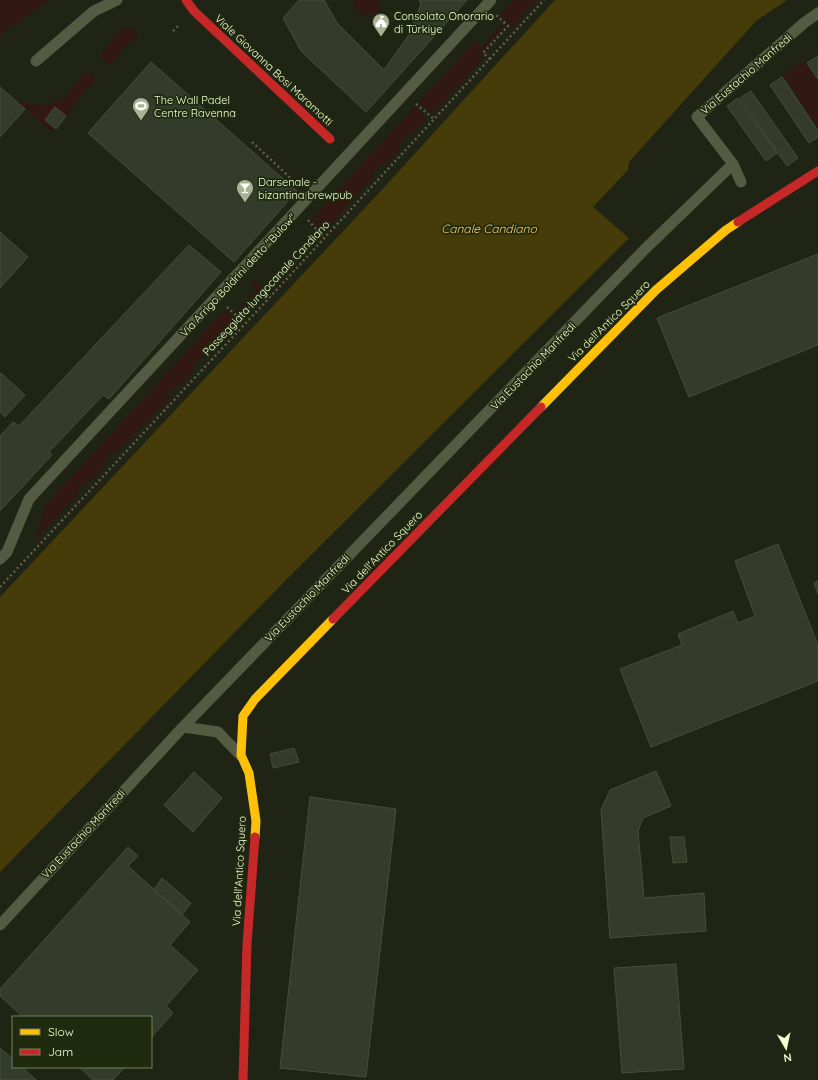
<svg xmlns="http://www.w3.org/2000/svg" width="818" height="1080" font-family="Quicksand,sans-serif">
<rect width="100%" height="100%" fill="#1f2415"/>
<path fill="#311912" d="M0 0H49L3 33 0 39Z
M353 0H378L381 9 376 14H363L355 7Z
M513 0H537L512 27 500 14Z
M502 25 504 28 480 54 484 58 432 114 419 102 475 41 481 47Z
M122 29H136L138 38 124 48 116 61 109 64 102 60 101 53Z
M804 61 818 81V128L783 75Z
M88 72 94 73 93 82 53 132 16 101 45 106 65 97 81 77Z
M415 106 425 116 426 120 412 135H408L399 145 400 149 387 163 382 164 373 173 374 177 325 230 321 229 311 220Z
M254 280 263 288 240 314 237 311 257 290 250 284Z
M225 310 239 323 208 356H203L194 366V370L182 384 177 385 168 394 169 398 118 452 112 453 104 462V467L92 480 87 481 79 489 78 495 35 541 46 504Z"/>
<path fill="#463c09" d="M555 0H787L756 21 629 162 628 170 593 207 629 238 285 581 0 872V597L378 194Z"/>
<path fill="#353b2a" stroke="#464e37" d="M299 0H324L337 23 384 70 408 36 421 4 419 0H467L366 112 301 51 283 18Z
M818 56V79L807 63Z
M151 62 297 191 234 262 88 133Z
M782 77 818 131V137L809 143 770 85Z
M0 87 25 109 0 137Z
M751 91 798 158 787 166 740 98Z
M738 98 777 153 766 161 727 106Z
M55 107 66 116 56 129 45 120Z
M0 232 28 257 0 288Z
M189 245 221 272 109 399 103 395 49 452 52 455 0 511V436L13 422 19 426Z
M818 254V345L689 397 657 318Z
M1 373 25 395 5 417 0 412V375Z
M778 544 818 645V681L651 747 620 669 682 645 678 634 733 611 738 623 755 616 735 561Z
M818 581V594L814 583Z
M294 748 299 762 273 768 270 754Z
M656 771 671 806 643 818 638 831 644 898 704 893 706 931 610 938 601 810 610 790Z
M194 772 222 798 193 832 164 805Z
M310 797 396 809 366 1077 280 1068Z
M670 837H684L687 862 673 863Z
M128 847 138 856 128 866 190 922 170 945 198 970 166 1006 173 1013 151 1038V1017H23L0 996V989Z
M162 878 191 903 182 915 154 890Z
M676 964 684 1069 622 1073 614 968Z
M0 1048 13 1059V1067H22L36 1080H0Z
M79 1067H125L113 1080H93Z"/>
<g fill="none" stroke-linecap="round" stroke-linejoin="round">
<path stroke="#685c49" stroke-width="2.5" stroke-dasharray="2 3" stroke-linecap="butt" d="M173 31 179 25
M490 59 483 53 508 26 496 15
M416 104 434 119
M252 142 298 185
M308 220 324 238
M227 307 239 318 264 292 270 297
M0 587 270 297 544 0"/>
<path stroke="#555b42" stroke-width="11" d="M36 61 94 11 117 0
M733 164 741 182
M0 559 7 552 29 499 491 0
M183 727 645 249 733 164 697 117 804 23 818 13
M0 925 183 727 218 732 240 755"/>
<path stroke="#ffc107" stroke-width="9" d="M541 407 656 290 726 230 738 222
M255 837 256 821 249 773 241 755 243 716 255 699 333 619"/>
<path stroke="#c62828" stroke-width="9" d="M186 0 194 11 330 139
M738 222 818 171
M333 619 541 407
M243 1080 247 944 255 837"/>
</g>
<defs>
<symbol id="civic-pin" viewBox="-11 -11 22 30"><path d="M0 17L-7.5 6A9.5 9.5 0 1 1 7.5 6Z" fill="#a9b293" stroke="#202a0f"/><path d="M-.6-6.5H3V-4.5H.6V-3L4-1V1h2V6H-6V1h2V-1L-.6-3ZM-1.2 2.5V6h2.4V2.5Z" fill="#fff"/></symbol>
<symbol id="stadium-pin" viewBox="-11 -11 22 30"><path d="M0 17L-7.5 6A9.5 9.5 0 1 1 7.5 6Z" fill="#a9b293" stroke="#202a0f"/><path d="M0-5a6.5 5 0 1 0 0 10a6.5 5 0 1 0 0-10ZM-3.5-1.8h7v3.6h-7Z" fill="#fff"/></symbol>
<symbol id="bar-pin" viewBox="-11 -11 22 30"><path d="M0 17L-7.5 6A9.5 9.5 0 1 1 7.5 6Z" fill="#a9b293" stroke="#202a0f"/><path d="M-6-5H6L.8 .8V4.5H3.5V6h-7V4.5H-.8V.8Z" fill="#fff"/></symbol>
</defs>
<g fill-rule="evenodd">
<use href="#civic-pin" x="371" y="12" width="20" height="27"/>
<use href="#stadium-pin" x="131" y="96" width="20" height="27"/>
<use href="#bar-pin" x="235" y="178" width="20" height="27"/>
</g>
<g text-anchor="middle" stroke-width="3.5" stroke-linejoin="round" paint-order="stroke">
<g font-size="11" fill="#f3ffd7" stroke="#202a0f" text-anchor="start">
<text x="394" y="20">Consolato Onorario<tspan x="394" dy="13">di Türkiye</tspan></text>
<text x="154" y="104">The Wall Padel<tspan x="154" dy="13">Centre Ravenna</tspan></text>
<text x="258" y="186">Darsenale -<tspan x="258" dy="13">bizantina brewpub</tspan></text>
</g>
<g font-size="11" fill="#f3ffd7" stroke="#202a0f">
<text transform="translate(274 70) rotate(43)" y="4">Viale Giovanna Bosi Maramotti</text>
<text transform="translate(746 74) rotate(-41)" y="4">Via Eustachio Manfredi</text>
<text transform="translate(238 275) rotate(-47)" y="4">Via Arrigo Boldrini detto "Bulow"</text>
<text transform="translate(266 288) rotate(-47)" y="4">Passeggiata lungocanale Candiano</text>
<text transform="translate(609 321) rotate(-45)" y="4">Via dell'Antico Squero</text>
<text transform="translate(533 366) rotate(-46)" y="4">Via Eustachio Manfredi</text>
<text transform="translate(382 552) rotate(-46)" y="4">Via dell'Antico Squero</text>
<text transform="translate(307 598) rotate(-46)" y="4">Via Eustachio Manfredi</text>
<text transform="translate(83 834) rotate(-47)" y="4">Via Eustachio Manfredi</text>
<text transform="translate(239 871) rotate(-87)" y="4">Via dell'Antico Squero</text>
</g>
<g font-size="12" font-style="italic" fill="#ffc965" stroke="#202a0f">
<text x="489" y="233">Canale Candiano</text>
</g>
</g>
<rect x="12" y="1016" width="140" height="52" fill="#202a0f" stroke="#747f5f"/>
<rect x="20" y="1029" width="20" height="6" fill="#ffc107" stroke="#747f5f"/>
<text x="48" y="1036" font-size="12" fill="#f3ffd7">Slow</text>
<rect x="20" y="1049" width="20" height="6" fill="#c62828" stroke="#747f5f"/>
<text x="48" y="1056" font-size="12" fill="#f3ffd7">Jam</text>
<g transform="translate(786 1048) rotate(171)" stroke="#202a0f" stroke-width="3" paint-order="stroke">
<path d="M0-3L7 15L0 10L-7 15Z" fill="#f3ffd7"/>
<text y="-6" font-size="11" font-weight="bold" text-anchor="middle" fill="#f3ffd7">N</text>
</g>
</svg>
